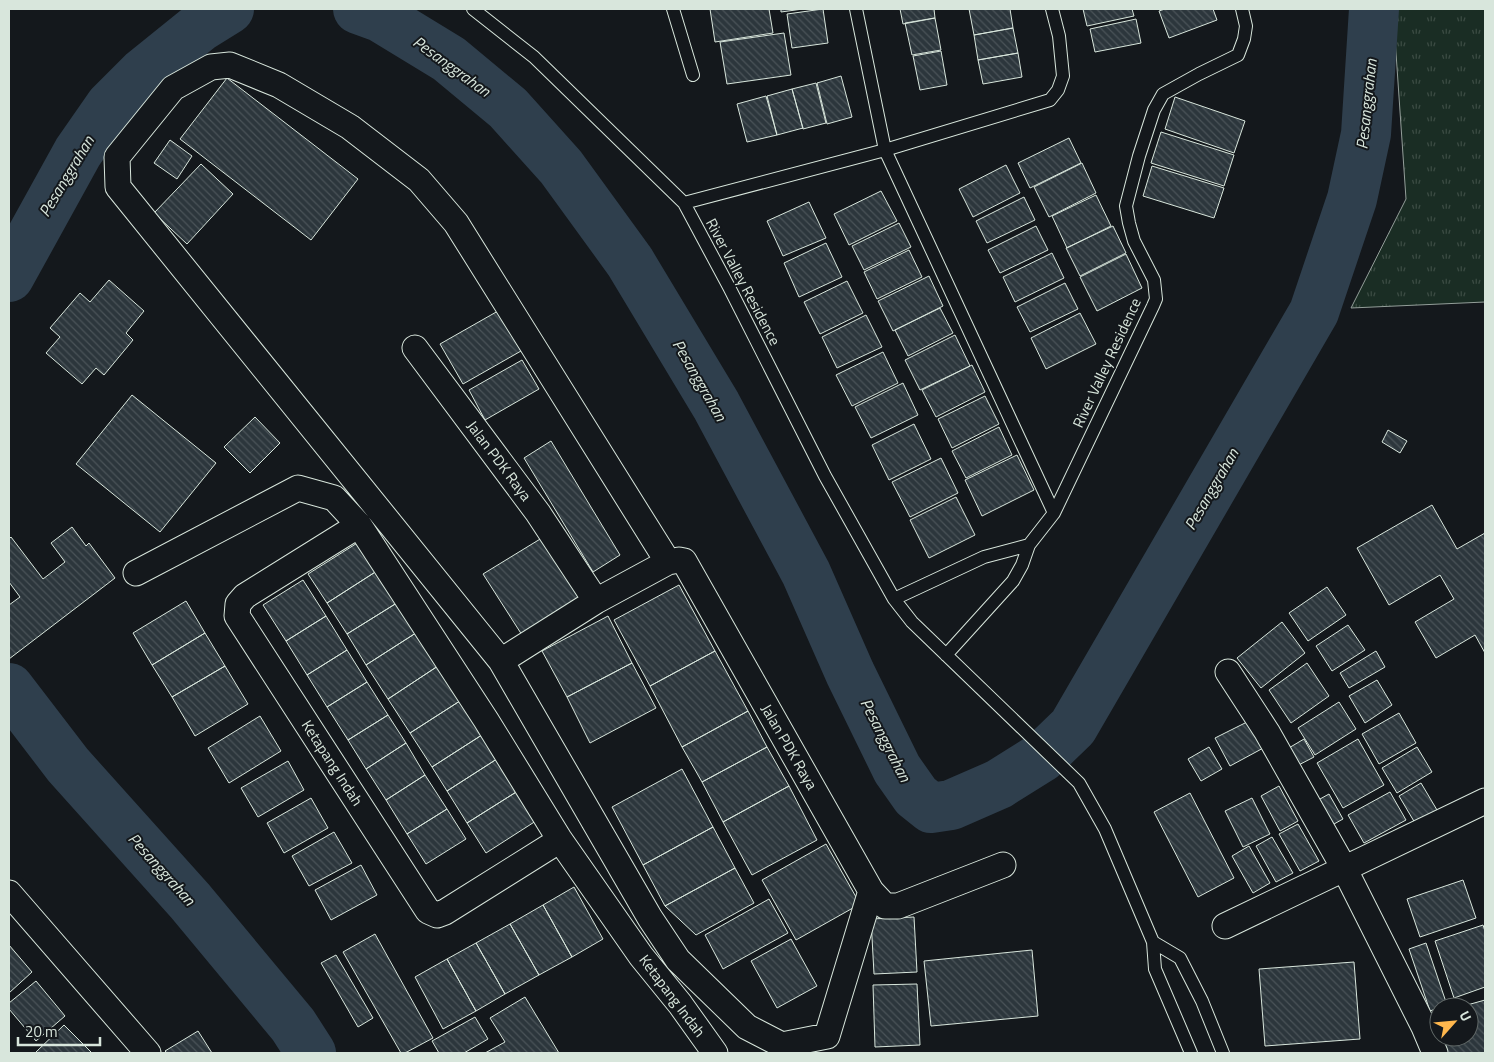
<svg xmlns="http://www.w3.org/2000/svg" width="1494" height="1062" font-family="'Titillium Web',sans-serif">
<defs>
<pattern id="grass-tufts" width="24" height="20" patternUnits="userSpaceOnUse" patternTransform="scale(1.25)"><rect width="24" height="20" fill="#1a2d24"/><path d="M3 7l-1-3M5 7V3M7 7l1-3M15 17l-1-3M17 17v-4M19 17l1-3" fill="none" stroke="#3b4b43"/></pattern>
<pattern id="building-back-hatch" width="6" height="6" patternUnits="userSpaceOnUse" patternTransform="scale(1.25)"><rect width="6" height="6" fill="#2c363c"/><path d="M-1 5l2 2M0 0l6 6M5-1l2 2" fill="none" stroke="#4a5358"/></pattern>
</defs>
<rect width="100%" height="100%" fill="#14181c"/>
<path fill="url(#grass-tufts)" stroke="#939e99" d="M1393 9H1485V302L1351 308 1406 199Z"/>
<g fill="none" stroke-linecap="round" stroke-linejoin="round">
<path stroke="#2f3f4d" stroke-width="50" d="M358 9 380 17 449 59 508 108 561 167 630 262 716 405 806 573 850 673 897 769 916 796 931 808 951 805 999 784 1042 757 1073 727 1314 312 1352 199 1366 134 1374 9
M9 277 78 152 110 106 143 73 200 27 229 9
M9 688 68 765 190 901 293 1025 311 1053"/>
</g>
<path fill="url(#building-back-hatch)" stroke="#d8e6dc" d="M710 9H769L773 33 715 42Z
M781 9H803L781 12Z
M823 9 828 43 792 48 787 14Z
M900 9H934L935 18 903 24Z
M969 9H1010L1013 28 974 35Z
M1083 9H1132L1134 16 1087 26Z
M1165 9H1213L1217 20 1169 38 1159 11Z
M935 18 941 50 912 55 905 23Z
M1136 19 1141 43 1095 52 1090 29Z
M1013 28 1018 53 978 60 974 35Z
M784 33 791 75 727 84 720 42Z
M941 51 947 85 920 90 913 56Z
M1018 53 1022 77 983 84 978 60Z
M841 76 852 117 827 124 817 83Z
M227 78 358 179 311 240 180 139Z
M816 83 826 123 803 129 792 89Z
M792 89 803 128 777 135 767 96Z
M766 96 777 135 747 142 737 104Z
M1175 97 1245 121 1234 153 1165 129Z
M1161 132 1234 155 1224 186 1151 163Z
M1069 138 1081 163 1030 188 1018 163Z
M170 140 192 156 177 179 154 163Z
M1082 163 1096 193 1049 217 1034 187Z
M201 164 233 194 187 244 154 213Z
M1006 165 1020 193 973 217 959 189Z
M1152 166 1224 188 1214 218 1143 196Z
M881 191 897 221 849 245 834 214Z
M1096 195 1111 226 1067 248 1052 216Z
M1024 197 1035 220 987 243 976 221Z
M809 202 826 238 783 256 767 221Z
M899 223 911 247 864 270 852 246Z
M1036 226 1048 250 1000 273 988 250Z
M1113 226 1126 253 1080 276 1066 248Z
M826 243 842 277 799 297 784 263Z
M909 250 922 277 877 299 864 272Z
M1052 253 1064 278 1015 302 1003 277Z
M1126 254 1142 288 1097 311 1080 277Z
M929 276 943 306 893 331 878 301Z
M109 280 144 311 126 333 133 340 104 375 96 368 82 384 46 353 60 337 50 328 80 293 90 302Z
M847 281 863 313 820 334 804 302Z
M1065 283 1078 309 1030 332 1017 307Z
M940 308 953 333 908 356 895 330Z
M498 311 521 351 463 384 440 344Z
M1080 313 1096 344 1046 369 1031 338Z
M866 315 882 347 837 368 822 337Z
M955 335 970 366 920 390 905 360Z
M883 352 898 383 852 406 836 375Z
M522 360 539 389 485 420 469 390Z
M972 365 985 392 936 417 922 390Z
M903 383 918 415 871 438 855 407Z
M132 395 216 463 160 532 76 464Z
M985 396 999 424 952 448 938 419Z
M255 417 280 443 250 473 224 447Z
M914 424 931 459 889 480 872 445Z
M999 427 1012 455 966 478 952 451Z
M1388 430 1407 441 1400 453 1382 442Z
M551 441 620 555 593 572 524 458Z
M1017 455 1034 490 982 516 965 480Z
M941 458 958 493 910 517 892 482Z
M956 497 975 535 929 558 910 520Z
M1432 505 1457 549 1485 533V653L1475 635 1436 658 1415 622 1454 599 1440 575 1389 605 1357 548Z
M72 527 86 546 89 543 115 578 9 659V605L20 597 9 582V539L11 537 43 579 65 562 51 543Z
M550 533 588 594 522 635 483 574Z
M362 540 380 569 327 603 308 574Z
M380 569 400 601 347 634 327 603Z
M303 580 326 616 286 641 263 605Z
M679 585 715 651 650 686 614 620Z
M1327 587 1346 615 1308 641 1289 613Z
M186 601 205 633 152 665 133 633Z
M400 601 419 631 366 665 347 634Z
M326 616 347 650 307 675 286 641Z
M608 616 632 663 567 697 542 651Z
M1282 622 1305 653 1261 688 1237 658Z
M1348 625 1365 650 1332 671 1316 646Z
M419 631 441 664 388 699 366 665Z
M205 633 225 666 172 697 152 665Z
M347 650 367 682 327 707 307 675Z
M715 651 748 711 682 747 650 686Z
M1376 651 1385 667 1349 688 1340 673Z
M632 663 656 708 590 743 567 697Z
M1307 663 1329 696 1291 723 1269 690Z
M441 664 463 699 410 733 388 699Z
M225 666 248 704 195 736 172 697Z
M1377 680 1392 705 1365 723 1349 696Z
M367 682 388 715 348 740 327 707Z
M463 699 485 733 432 767 410 733Z
M1339 702 1356 729 1315 755 1298 728Z
M748 711 767 747 702 782 682 747Z
M1399 713 1416 743 1379 764 1362 734Z
M388 715 406 743 366 769 348 740Z
M260 716 281 751 229 783 208 748Z
M1253 719 1267 746 1230 766 1215 738Z
M485 733 500 757 447 791 432 767Z
M1304 739 1314 757 1291 769 1282 752Z
M1358 739 1384 785 1343 808 1317 763Z
M406 743 425 775 386 800 366 769Z
M767 747 789 786 723 822 702 782Z
M1209 747 1222 769 1201 781 1188 759Z
M1417 747 1432 772 1397 793 1382 768Z
M500 757 521 789 467 823 447 791Z
M288 761 304 790 258 817 241 788Z
M682 769 713 827 643 865 612 807Z
M425 775 447 809 407 834 386 800Z
M1421 783 1437 810 1415 823 1399 796Z
M789 786 817 840 752 875 723 822Z
M1279 786 1298 821 1280 831 1261 796Z
M521 789 539 819 486 853 467 823Z
M1390 792 1406 820 1364 843 1348 815Z
M1190 793 1234 878 1198 897 1154 812Z
M1329 794 1343 819 1325 829 1311 804Z
M311 798 328 828 284 853 267 823Z
M1252 798 1270 834 1243 847 1225 811Z
M447 809 466 839 426 864 407 834Z
M1298 824 1319 861 1300 871 1279 834Z
M713 827 735 868 665 906 643 865Z
M334 832 352 863 309 886 292 856Z
M1272 837 1293 873 1276 882 1256 846Z
M826 844 860 904 796 940 762 880Z
M1249 846 1270 883 1253 893 1232 856Z
M361 865 377 895 331 920 315 890Z
M735 868 754 903 696 935 665 906Z
M1463 880 1476 918 1420 937 1407 899Z
M574 887 603 939 572 957 543 905Z
M769 899 788 933 723 969 705 935Z
M543 905 572 957 539 975 510 924Z
M914 917 917 972 874 974 871 919Z
M510 924 539 975 505 994 476 943Z
M1483 925 1485 931V987L1454 998 1435 941Z
M375 934 433 1038 405 1053H401L343 952Z
M791 939 817 986 777 1008 751 961Z
M476 943 505 994 476 1011 447 959Z
M1426 943 1447 1005 1430 1011 1409 949Z
M9 945 32 972 9 993Z
M1032 950 1038 1016 931 1026 924 961Z
M336 955 373 1018 358 1027 321 963Z
M447 959 476 1011 443 1029 415 977Z
M1354 962 1360 1039 1265 1046 1259 969Z
M36 981 65 1016 36 1041 9 1009V1003Z
M917 984 920 1045 875 1047 873 985Z
M525 997 559 1053H485L505 1042 490 1018Z
M1485 1000V1053H1444L1440 1037H1469V1007H1460Z
M1439 1012V1033L1434 1014Z
M475 1017 488 1039 464 1053H439L432 1041Z
M64 1025 92 1053H37L36 1052Z
M198 1031 212 1053H167L165 1051Z"/>
<g fill="none" stroke-linecap="round" stroke-linejoin="round">
<defs>
<path id="lane" d="M473 9 534 57 684 203 729 287 825 476 894 599 912 622 1079 783 1105 829 1153 942 1155 969 1191 1053
M673 9 693 75
M856 9 885 150 1054 513
M684 203 885 150 1050 100 1058 90 1063 76 1059 36 1052 9
M894 599 984 557 1029 545
M946 655 1013 581 1022 565 1029 545 1054 513 1153 306 1156 299 1154 280 1134 241 1129 223 1126 206 1139 156 1154 110 1163 94 1199 74 1238 55 1244 39 1246 26 1242 9
M1153 942 1180 958 1202 1001 1223 1053"/>
<path id="street" d="M415 348 538 513 596 601
M359 525 245 596 238 604 237 616 428 911 437 915 445 912 560 840
M136 573 298 488 334 498 359 525 486 720 560 840 641 956 680 1004 715 1053
M501 661 118 187 117 157 173 88 211 67 230 65 279 85 350 127 419 180 456 223 668 562
M1228 672 1267 732 1344 868 1424 1027 1435 1053
M9 893 148 1053
M1225 926 1485 801
M782 1045 827 1036 871 891
M783 1053 782 1045 747 1027 678 960 650 918 501 661 596 601 668 562 679 560 684 561 871 891 885 906H898L1003 865"/>
</defs>
<use href="#lane" stroke="#d8e6dc" stroke-width="14"/>
<use href="#street" stroke="#d8e6dc" stroke-width="27"/>
<use href="#lane" stroke="#14181c" stroke-width="12"/>
<use href="#street" stroke="#14181c" stroke-width="25"/>
</g>
<g text-anchor="middle" stroke-width="4" stroke-linejoin="round" paint-order="stroke">
<g font-size="15" fill="#d8e6dc" stroke="#14181c">
<text transform="translate(743 282) rotate(62)" y="5">River Valley Residence</text>
<text transform="translate(1107 363) rotate(-65)" y="5">River Valley Residence</text>
<text transform="translate(499 461) rotate(53)" y="5">Jalan PDK Raya</text>
<text transform="translate(789 747) rotate(60)" y="5">Jalan PDK Raya</text>
<text transform="translate(332 763) rotate(57)" y="5">Ketapang Indah</text>
<text transform="translate(672 996) rotate(53)" y="5">Ketapang Indah</text>
</g>
<g font-size="16" font-style="italic" fill="#d8e6dc" stroke="#14181c">
<text transform="translate(452 66) rotate(36)" y="6">Pesanggrahan</text>
<text transform="translate(1366 104) rotate(-84)" y="6">Pesanggrahan</text>
<text transform="translate(66 176) rotate(-59)" y="6">Pesanggrahan</text>
<text transform="translate(700 380) rotate(60)" y="6">Pesanggrahan</text>
<text transform="translate(1211 489) rotate(-60)" y="6">Pesanggrahan</text>
<text transform="translate(886 740) rotate(63)" y="6">Pesanggrahan</text>
<text transform="translate(162 869) rotate(48)" y="6">Pesanggrahan</text>
</g>
</g>
<rect width="1494" height="1062" fill="none" stroke="#d8e6dc" stroke-width="20"/>
<g transform="translate(1454 1022) rotate(63)"><circle r="24" fill="#14181c" stroke="#626a69"/>
<path d="M0-4L9 19L0 12L-9 19Z" fill="#ffb74d"/>
<text y="-8" font-size="14" font-weight="bold" text-anchor="middle" fill="#d8e6dc">U</text>
</g>
<path d="M18 1037v8h82v-8" fill="none" stroke="#d8e6dc" stroke-width="2.5"/>
<text x="25" y="1037" font-size="15" fill="#d8e6dc" stroke="#14181c" stroke-width="4" paint-order="stroke">20 m</text>
</svg>
